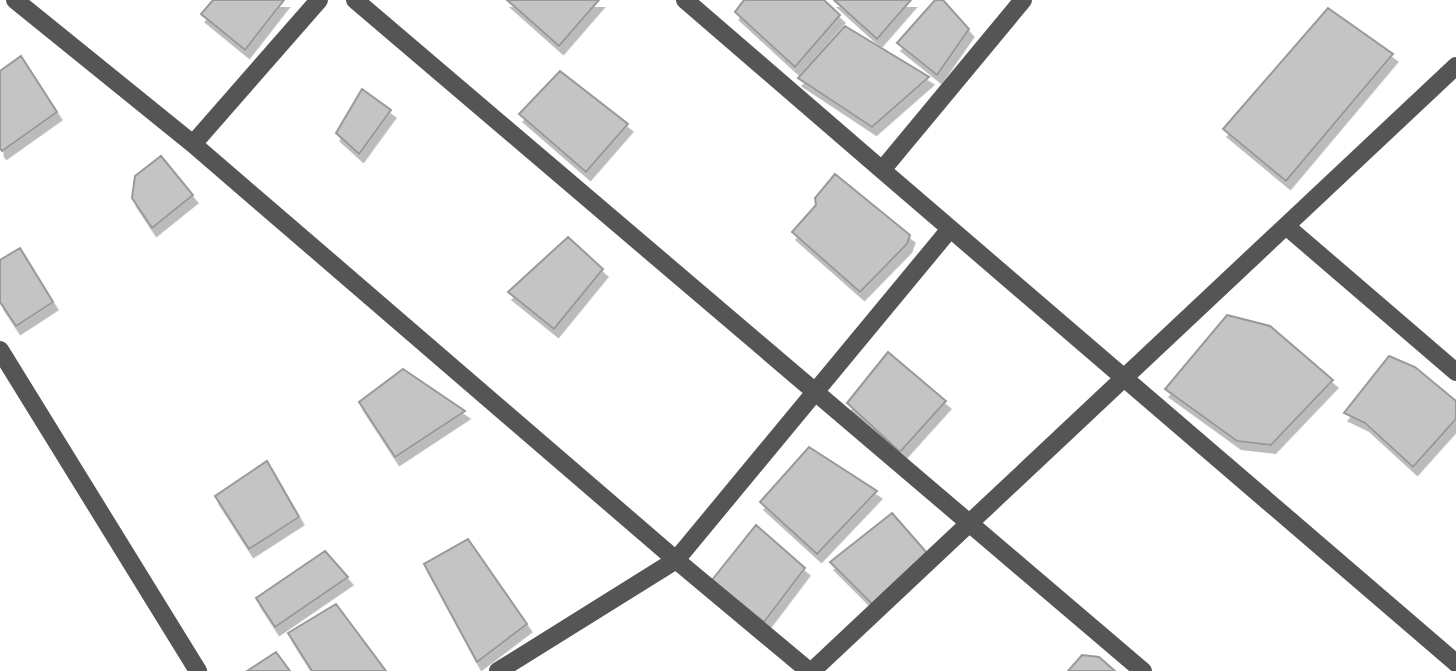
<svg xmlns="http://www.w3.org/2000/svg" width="1456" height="671" font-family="'Noto Sans',sans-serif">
<defs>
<filter id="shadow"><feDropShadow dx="4.5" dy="8" stdDeviation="0" flood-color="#0004"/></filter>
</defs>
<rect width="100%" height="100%" fill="#fff"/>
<path fill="#c4c4c4" stroke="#999" stroke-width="2" filter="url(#shadow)" d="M213 0H284L245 50 201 14Z
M507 0H599L559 46Z
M744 0H824L840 15 795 67 735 12Z
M834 0H911L877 39Z
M935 0H943L969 29 937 75 897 43Z
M1328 8 1393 54 1286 181 1223 129Z
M845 26 929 77 872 127 798 78Z
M21 56 57 112 2 151 0 148V71Z
M560 71 628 124 586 172 519 114Z
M362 89 391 110 359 154 336 133Z
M161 156 193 195 152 228 132 198 135 176Z
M835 174 910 235 907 244 860 292 792 232 816 205 815 198Z
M568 237 603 269 554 329 508 292Z
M20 248 53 302 16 326 0 302V260Z
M1227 315 1270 326 1333 380 1271 445 1237 441 1165 389Z
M888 352 946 401 900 452 847 403Z
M1389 356 1415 367 1456 401V419L1413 467 1365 423 1344 413Z
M403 369 465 411 395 457 359 402Z
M809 447 877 491 817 554 760 502Z
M267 461 299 517 249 549 215 496Z
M892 513 927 553 872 604 830 562Z
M756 525 805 568 764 622 712 580Z
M468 539 527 624 477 662 424 564Z
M325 551 348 577 275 627 256 598Z
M336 604 386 671H312L288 633Z
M276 652 290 671H247Z
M1082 655 1099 657 1115 671H1068Z"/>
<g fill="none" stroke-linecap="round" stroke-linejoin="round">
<path stroke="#555" stroke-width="18" d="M15 0 193 144 676 560 809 671
M355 0 1143 671
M685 0 882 170 1456 663
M193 144 319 0
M882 170 1023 0
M1286 226 1456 372
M0 350 198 671
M498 671 676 560 950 229
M812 671 1456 66"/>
</g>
</svg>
